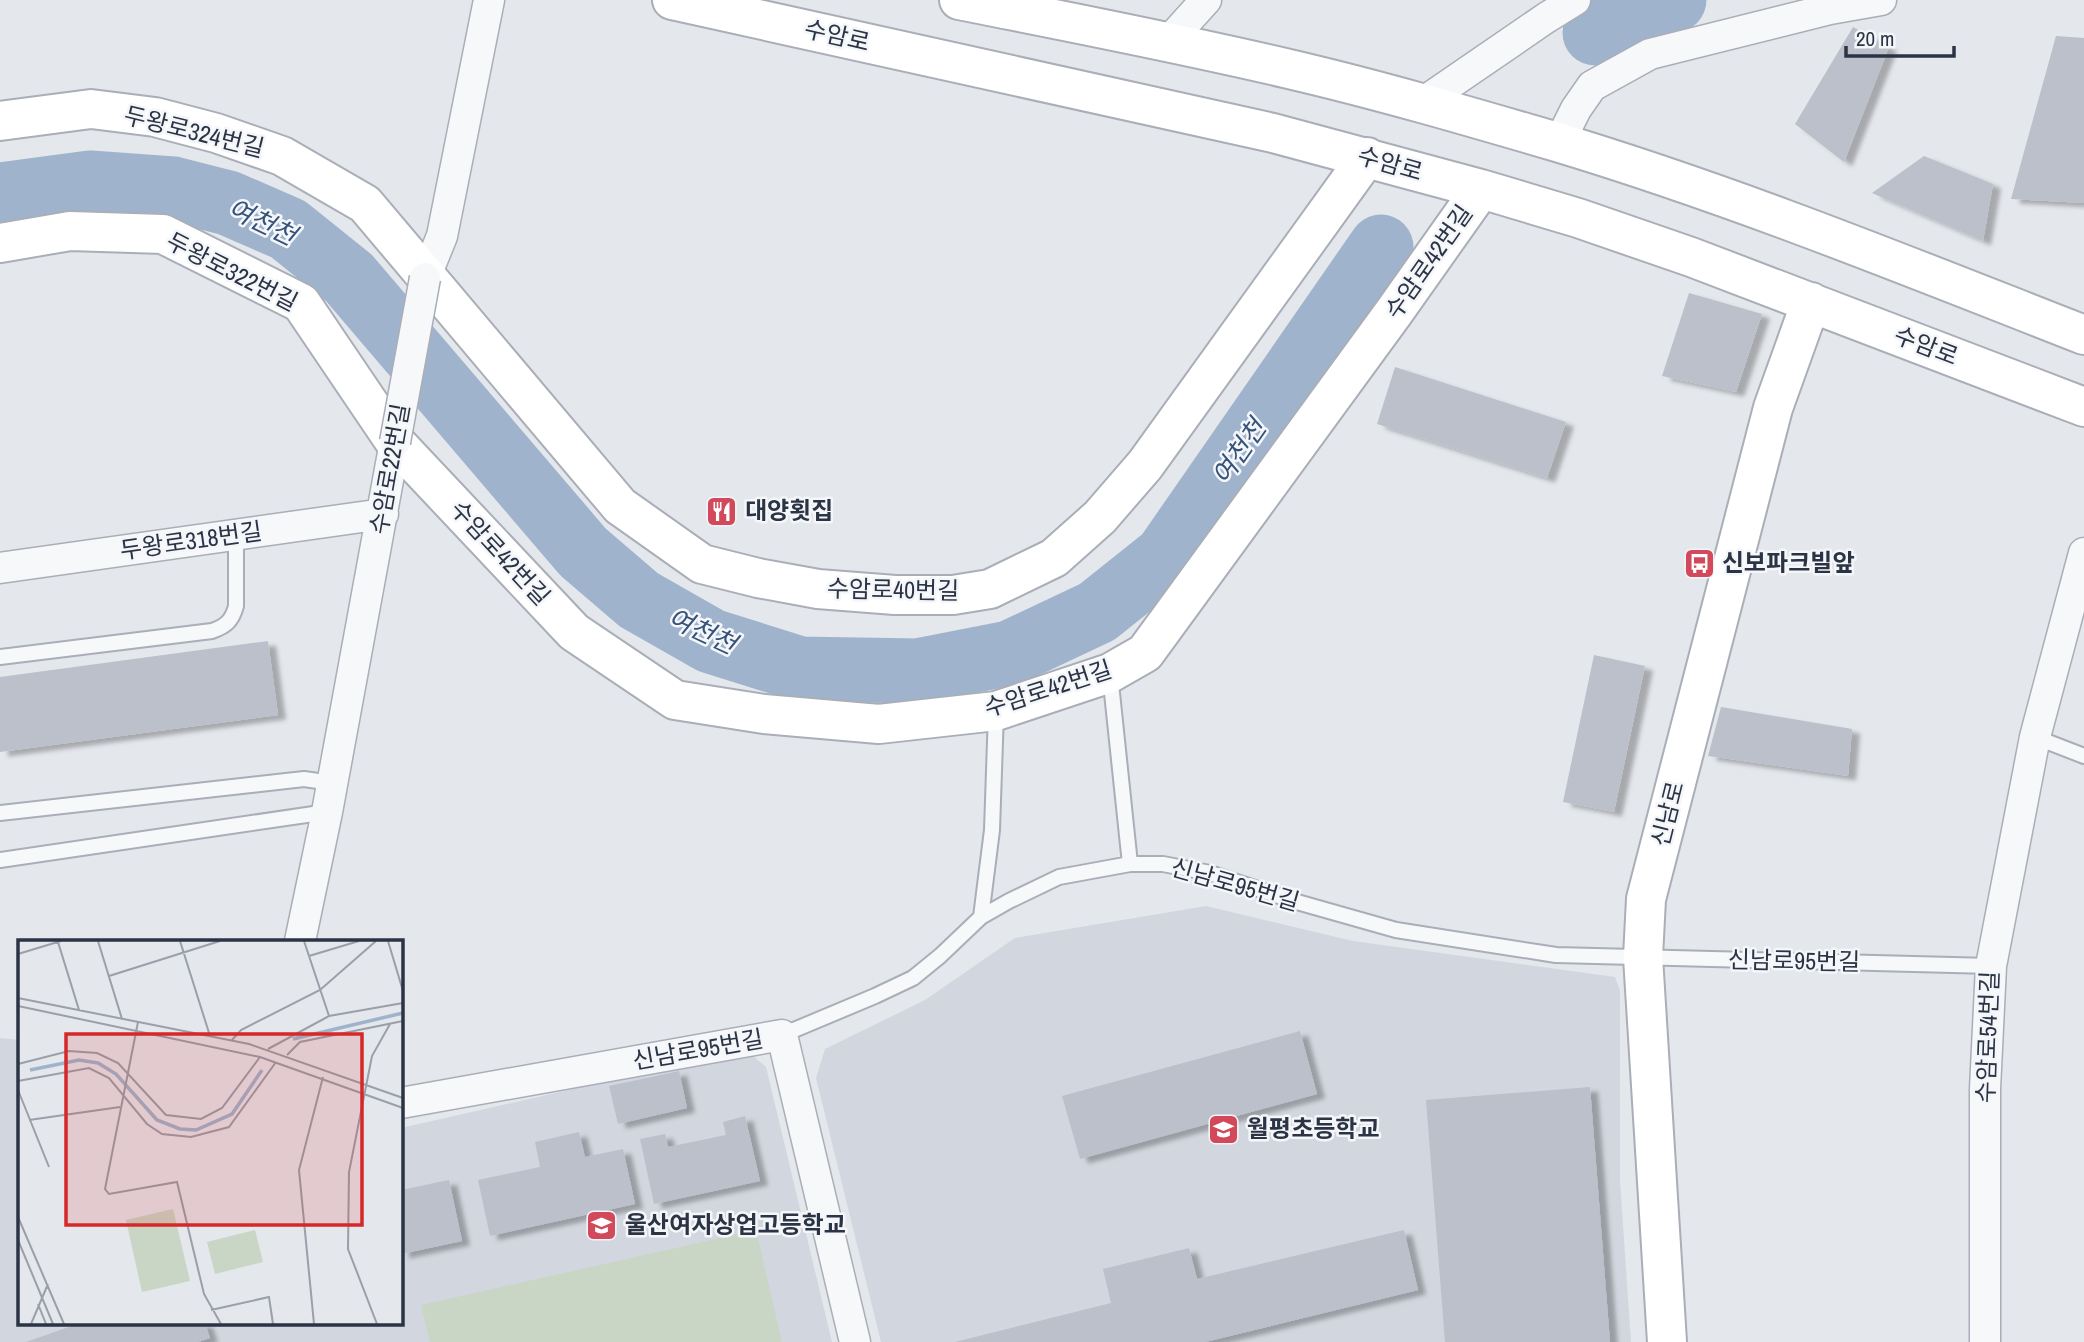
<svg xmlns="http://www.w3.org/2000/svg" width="2084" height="1342" font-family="'Archivo Narrow','Noto Sans KR',sans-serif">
<defs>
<filter id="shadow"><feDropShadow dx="8" dy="4.5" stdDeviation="2" flood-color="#0004"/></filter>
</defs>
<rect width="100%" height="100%" fill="#e4e7ec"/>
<path fill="#d2d6de" d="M1206 906 1353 941 1615 977 1620 991V1181L1631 1342H881L816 1078 825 1049 925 1000 1015 938Z
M0 1038 19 1040V1323H401V1128L746 1050 766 1067 832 1342H0Z"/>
<path fill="#c9d6c5" d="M756 1230 782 1342H430L421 1305Z"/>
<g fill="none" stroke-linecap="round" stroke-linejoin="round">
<path stroke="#9fb4cc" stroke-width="65" d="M1595 33 1674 0
M0 195 90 183 173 189 228 203 288 229 349 278 583 552 639 600 711 641 800 669 918 671 1010 653 1097 612 1166 557 1381 247"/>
</g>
<path fill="#bbc0ca" filter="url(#shadow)" d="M1853 27 1889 47 1844 162 1795 124Z
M2056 36 2084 38V203L2011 199Z
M1924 156 1993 184 1983 241 1872 193Z
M1689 293 1762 314 1736 392 1662 376Z
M1395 367 1566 422 1547 478 1377 424Z
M268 641 278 715 0 752V677Z
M1594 655 1645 666 1614 812 1563 802Z
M1721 707 1852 729 1848 776 1708 756Z
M1300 1031 1317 1094 1080 1159 1062 1096Z
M679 1071 687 1108 618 1124 609 1086Z
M1590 1087 1610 1342H1445L1426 1100Z
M745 1116 760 1181 654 1204 640 1139 665 1134 668 1147 726 1135 723 1122Z
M579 1132 585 1157 623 1149 635 1204 490 1236 478 1180 540 1167 535 1142Z
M449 1180 462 1241 401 1254V1190Z
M1404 1230 1418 1290 1205 1342H955L1111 1303 1103 1269 1189 1248 1197 1279Z
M80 1323H205L210 1338 198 1342H26Z"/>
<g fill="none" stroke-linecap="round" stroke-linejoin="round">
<defs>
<path id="lane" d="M0 657 212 631C226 626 232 621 236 606V534
M1110 674 1130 864
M2035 737 2084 756
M0 813 304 779 332 783
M0 860 327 812
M981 917 992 830 996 712
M782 1035 875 996 913 978 940 956 981 917 1009 901 1059 877 1130 864H1163L1210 873 1297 902 1396 930 1556 955 1991 966"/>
<path id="street" d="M1168 42 1206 0
M1422 103 1546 18 1575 0
M1559 143 1576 109 1592 86 1650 54 1830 9 1881 0
M425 278 442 236 489 0
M0 568 383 514
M300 941 327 812 395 442
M401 1103 782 1035 855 1342
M1985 1342V1089L1991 966 2035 737 2084 553"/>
<path id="secondary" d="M672 0 1273 133 1481 189 1578 218 1691 257 2084 407
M959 0C1069 22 1179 43 1289 69 1379 90 1468 116 1557 142 1736 196 1910 267 2084 335
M0 121 91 109 155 117 216 133 282 156 365 204 620 506 702 564 758 578 818 589 895 595H953L990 589 1054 558 1100 517 1145 465 1367 157
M0 243 70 231 163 234 301 303 395 442 574 632 675 700 764 714 879 724 996 711 1110 673 1145 653 1394 312 1481 189
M1667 1342 1643 957 1646 899 1773 408 1811 302"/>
</defs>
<use href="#lane" stroke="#a9aeb7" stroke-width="18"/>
<use href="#street" stroke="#a9aeb7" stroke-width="33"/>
<use href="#secondary" stroke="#a9aeb7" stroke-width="42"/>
<use href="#lane" stroke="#f7f8fa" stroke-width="14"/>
<use href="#street" stroke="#f7f8fa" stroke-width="30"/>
<use href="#secondary" stroke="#fff" stroke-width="38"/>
<defs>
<path id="street-bridge" d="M395 442 425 278"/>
</defs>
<use href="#street-bridge" stroke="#a9aeb7" stroke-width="33" stroke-linecap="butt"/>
<use href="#street-bridge" stroke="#f7f8fa" stroke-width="30"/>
</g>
<defs>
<symbol id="restaurant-square" viewBox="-11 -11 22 22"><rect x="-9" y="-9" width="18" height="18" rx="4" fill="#d1495b" stroke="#f4f6f9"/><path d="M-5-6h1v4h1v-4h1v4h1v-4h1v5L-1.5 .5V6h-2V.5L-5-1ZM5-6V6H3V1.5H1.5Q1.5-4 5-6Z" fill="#fff"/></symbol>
<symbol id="bus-square" viewBox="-11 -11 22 22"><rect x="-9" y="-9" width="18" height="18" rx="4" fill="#d1495b" stroke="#f4f6f9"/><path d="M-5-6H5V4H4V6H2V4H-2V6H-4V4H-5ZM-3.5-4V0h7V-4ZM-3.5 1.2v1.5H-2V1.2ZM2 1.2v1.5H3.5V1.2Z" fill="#fff"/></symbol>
<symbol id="school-square" viewBox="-11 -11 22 22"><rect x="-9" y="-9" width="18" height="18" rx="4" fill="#d1495b" stroke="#f4f6f9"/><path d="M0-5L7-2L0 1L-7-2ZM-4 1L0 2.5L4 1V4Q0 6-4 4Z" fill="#fff"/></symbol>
</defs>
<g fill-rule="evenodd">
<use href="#restaurant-square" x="704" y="494" width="35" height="35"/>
<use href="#bus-square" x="1682" y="546" width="35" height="35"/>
<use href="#school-square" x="1206" y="1112" width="35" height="35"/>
<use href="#school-square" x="584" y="1208" width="35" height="35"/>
</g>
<g text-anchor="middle" stroke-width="5" stroke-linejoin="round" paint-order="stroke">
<g font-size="24" fill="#2b3445" stroke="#f4f6f9">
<text transform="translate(837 36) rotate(13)" y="8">수암로</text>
<text transform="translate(194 132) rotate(14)" y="8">두왕로324번길</text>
<text transform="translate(1390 164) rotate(16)" y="8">수암로</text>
<text transform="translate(1429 262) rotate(-55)" y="8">수암로42번길</text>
<text transform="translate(232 272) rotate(27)" y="8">두왕로322번길</text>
<text transform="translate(1926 346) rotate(21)" y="8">수암로</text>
<text transform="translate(390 469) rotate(-80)" y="8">수암로22번길</text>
<text transform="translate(191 541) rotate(-8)" y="8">두왕로318번길</text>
<text transform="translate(500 553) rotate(47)" y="8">수암로42번길</text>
<text transform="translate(893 590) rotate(1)" y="8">수암로40번길</text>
<text transform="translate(1048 689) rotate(-18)" y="8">수암로42번길</text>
<text transform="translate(1668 814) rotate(-76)" y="8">신남로</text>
<text transform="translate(1235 885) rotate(16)" y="8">신남로95번길</text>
<text transform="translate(1794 961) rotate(1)" y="8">신남로95번길</text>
<text transform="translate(1988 1037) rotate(-88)" y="8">수암로54번길</text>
<text transform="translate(698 1050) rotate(-10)" y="8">신남로95번길</text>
</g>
<g font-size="24" font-weight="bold" fill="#2b3445" stroke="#f4f6f9" text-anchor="start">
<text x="745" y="519">대양횟집</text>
<text x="1722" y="571">신보파크빌앞</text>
<text x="1247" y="1137">월평초등학교</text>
<text x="625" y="1233">울산여자상업고등학교</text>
</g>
<g font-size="26" font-style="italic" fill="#34527a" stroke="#f4f6f9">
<text transform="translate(262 222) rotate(26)" y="9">여천천</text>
<text transform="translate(1239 452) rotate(-55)" y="9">여천천</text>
<text transform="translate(702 631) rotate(25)" y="9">여천천</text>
</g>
</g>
<g transform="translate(18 940)">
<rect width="385" height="385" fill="#e4e7ec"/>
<path d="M155 269 172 341 124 352 108 280ZM237 290 245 322 197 334 189 302Z" fill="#c9d6c5"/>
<path fill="none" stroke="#9fb4cc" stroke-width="3.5" d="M275 99 385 73M12 130 61 120 80 123 98 134 139 180 162 189 178 190 214 174 244 130"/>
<path fill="none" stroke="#9a9fa9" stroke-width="2" d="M80 1 104 79M162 1 192 96M286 1 311 76M370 1 385 51M40 2 61 70M0 14 43 1M291 16 341 1M91 36 202 1M0 58 231 104 385 158M0 66 242 117 385 168M120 82 87 249 91 254 159 242 186 354 203 384M214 100 223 90 302 50 358 1M250 109 311 76 385 63M269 115 282 102 385 81M0 124 51 111 79 113 100 123 148 175 183 179 204 168 242 117M0 141 71 128 91 138 129 184 144 194 173 197 211 187 258 122M0 150 31 227M11 180 102 167M0 277 46 384M0 300 35 384M20 364 28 384M193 370 251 357 255 384M13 384 30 344M296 384 281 230 305 137M359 384 330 309 331 232 354 116 372 84"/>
<path fill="#d62828" fill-opacity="0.15" stroke="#d62828" stroke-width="3.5" d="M48 94H344V285H48Z"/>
<rect width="385" height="385" fill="none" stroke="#2b3445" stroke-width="3.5"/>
</g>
<path d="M1846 46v10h108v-10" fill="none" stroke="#2b3445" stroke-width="3.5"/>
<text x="1856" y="46" font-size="21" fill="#2b3445" stroke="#f4f6f9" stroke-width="5" paint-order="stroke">20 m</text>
</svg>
